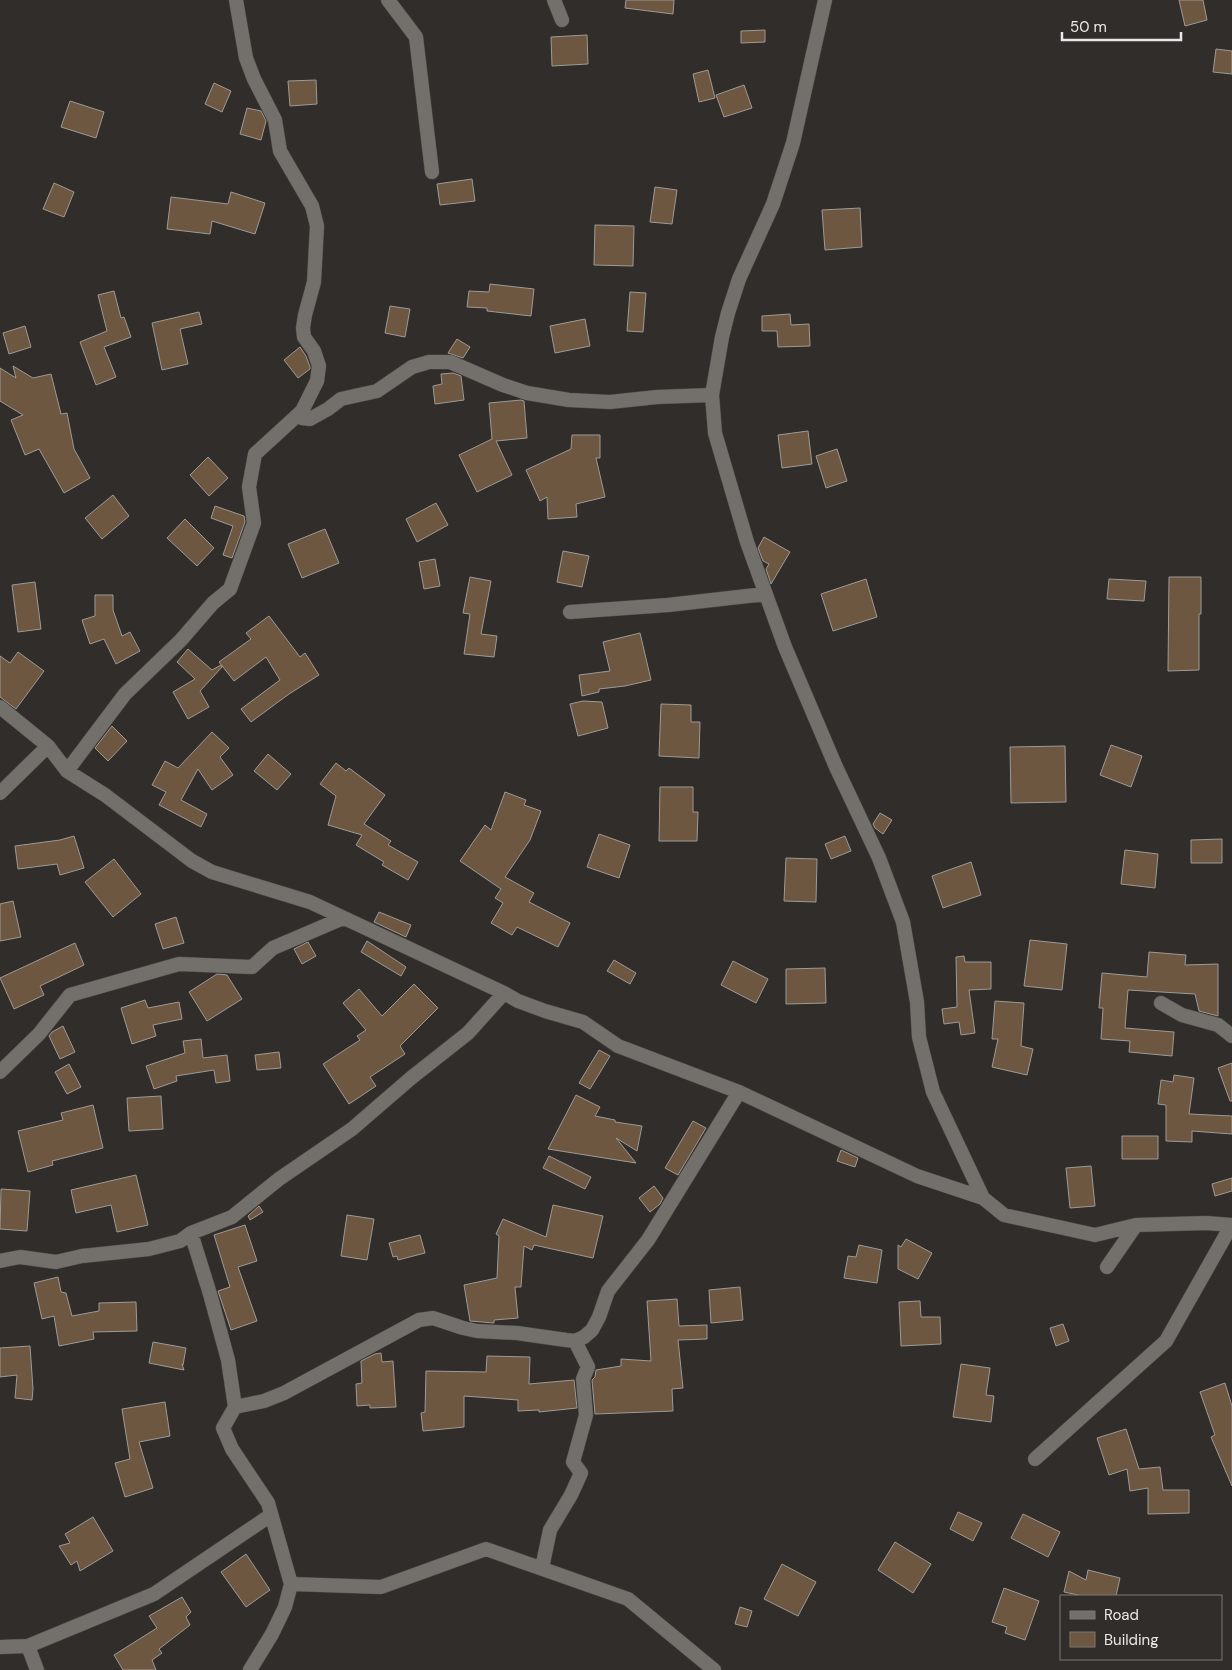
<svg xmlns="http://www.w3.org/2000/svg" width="1232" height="1670" font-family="'DM Sans',sans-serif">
<rect width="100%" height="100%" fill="#312d2a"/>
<path fill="#6d5741" stroke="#9e9a96" d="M626 0H674L673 14 625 8Z
M1179 0H1203L1207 20 1185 26Z
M765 30V42L741 43V31Z
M587 35 588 64 552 66 551 37Z
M1216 49 1232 51V74L1213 72Z
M708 70 715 98 699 102 693 74Z
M316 80 317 104 290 106 288 81Z
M214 83 231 91 222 112 205 104Z
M744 85 752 108 724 117 716 95Z
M70 101 104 112 96 138 61 127Z
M247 108 261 111 266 121 261 140 240 134Z
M472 179 475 201 440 205 437 184Z
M54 183 74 192 64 217 43 209Z
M655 187 677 190 672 224 650 222Z
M231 192 265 203 255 234 212 221 210 234 167 229 171 197 228 204Z
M860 208 862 247 825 250 822 210Z
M595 225 634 226 633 266 594 265Z
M490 284 534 289 531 316 487 311V308L467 307 469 291 489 292Z
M114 291 121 318 124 317 131 337 104 347 116 377 96 385 80 342 107 331 98 295Z
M630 292 646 293 643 332 627 331Z
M390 306 410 309 405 337 385 333Z
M199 312 202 324 180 329 188 364 162 370 152 323Z
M790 314 791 325 809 324 810 346 778 347 777 331H762V316Z
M585 319 590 346 555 353 550 326Z
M25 326 31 347 9 354 3 333Z
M457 339 470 347 463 358 448 353Z
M300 347 306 356 310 367V369L298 378 284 360Z
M13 366 33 378 51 374 61 414 67 413 74 449 90 478 64 493 39 449 25 455 11 420 23 415 0 401V368L16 378Z
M453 373 461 376 464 400 435 404 433 386 442 384 441 374Z
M521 400 524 401 527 438 496 441 512 475 477 492 459 455 492 439 489 403Z
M808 431 812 464 782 468 778 435Z
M572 435H600V458H596L605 497 576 504 577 517 548 519 547 497 540 501 526 470 571 449Z
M837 449 847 481 826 488 816 456Z
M208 457 228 478 209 496 190 475Z
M113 495 129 516 102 539 85 518Z
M436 503 448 525 417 542 406 519Z
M215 506 244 516 245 522 232 558 223 555 233 526 211 518Z
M185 519 214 548 197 566 167 538Z
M325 529 339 563 302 578 288 544Z
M764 537 790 552 771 584 766 569 769 564 763 561 758 548Z
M563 551 589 556 582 587 557 582Z
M435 559 440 586 424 589 419 562Z
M470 577 491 581 481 634 497 636 494 657 464 654 470 614 463 613Z
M1169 577H1201V614H1199V670L1168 671Z
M866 579 877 617 833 631 821 594Z
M1109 579 1146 581 1144 601 1107 599Z
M35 582 41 629 18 632 12 585Z
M95 595H113V610L122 636 130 632 140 651 116 664 104 639 90 644 82 620 95 616Z
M269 616 300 657 305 653 319 675 289 694 251 722 241 709 280 680 266 657 234 681 219 662 251 639 246 633Z
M640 633 651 680 625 686 599 689V692L582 696 579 675 610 671 603 642Z
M188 649 212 670 221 665 222 667 200 691 209 707 188 719 173 692 195 679 177 662Z
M18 652 44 671 16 709 0 697V656L10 663Z
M583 701 602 702 608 728 578 736 570 704Z
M661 704 691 705V722H700L699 758 659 756Z
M112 726 127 741 108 761 95 748Z
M212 732 229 748 220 757 233 775 212 790 198 769 181 800 207 814 201 827 159 805 166 792 152 785 165 761 178 768Z
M1111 745 1142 756 1131 787 1100 775Z
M1065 746 1066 802 1011 803 1010 747Z
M268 754 291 774 277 790 254 771Z
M336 763 346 771 349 768 385 795 364 824 391 841 388 845 418 862 408 880 382 865 384 862 356 845 362 835 328 825 336 796 320 784Z
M660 787H693V812H698L697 841H659Z
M505 792 526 800 524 805 541 811 530 840 505 877 534 893 529 902 570 923 558 947 517 927 512 935 491 923 503 903 495 898 501 889 460 861 485 825 491 830Z
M880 813 892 820 883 834 875 828 873 824Z
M599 834 630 845 619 878 587 867Z
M74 836 84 868 60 875 57 864 18 869 15 846 60 840Z
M845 836 851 851 831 859 825 844Z
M1222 839V863H1191V840Z
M1125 850 1158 854 1155 888 1121 884Z
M786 858 817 859 816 902 784 901Z
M114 859 141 894 113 917 85 882Z
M971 862 981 895 943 908 932 876Z
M13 901 21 937 0 941V904Z
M379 912 411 925 406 937 374 922Z
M176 917 184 943 163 949 155 924Z
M1030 940 1067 944 1062 990 1024 986Z
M367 941 406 967 401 976 361 952Z
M308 942 316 956 302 964 294 949Z
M75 943 84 965 40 986 44 995 14 1009 0 978Z
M1149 952 1186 955 1185 965 1218 964V1016L1199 1011 1195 994 1128 990 1125 1028 1174 1032 1172 1056 1129 1052 1130 1041 1101 1039 1103 1008H1099L1102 973 1147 977Z
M964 956 965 962H991V989L969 990 975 1033 961 1035 959 1022 944 1024 942 1009 957 1007 956 957Z
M614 960 636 973 630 984 607 971Z
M733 961 768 979 756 1003 721 985Z
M825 968 826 1003 786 1004V969Z
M217 974 227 975 242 999 207 1021 189 992Z
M414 984 438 1008 400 1046 405 1054 370 1077 376 1086 349 1104 323 1064 360 1040 357 1036 366 1030 343 1003 359 989 382 1016Z
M145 1000 148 1008 179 1002 182 1019 153 1025 156 1036 132 1044 121 1008Z
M995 1001 1024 1003 1021 1046 1033 1049 1027 1075 992 1067 998 1039H992Z
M63 1026 75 1052 60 1059 49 1036 52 1032Z
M201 1039 203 1058 227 1055 230 1081 216 1083 214 1070 176 1076 177 1081 154 1089 146 1066 185 1053 183 1041Z
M599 1050 610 1056 590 1089 579 1083Z
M279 1052 281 1068 257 1070 255 1055Z
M1232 1063V1101H1230L1218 1068Z
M69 1064 81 1087 67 1094 55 1072Z
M1174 1075 1194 1078 1189 1114 1232 1116V1134L1192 1131V1142L1166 1141V1105L1158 1104 1161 1080 1173 1082Z
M576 1095 600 1107 595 1116 615 1120V1122L642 1126 637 1151 616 1138 636 1163 548 1149Z
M161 1096 163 1129 129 1131 127 1098Z
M93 1105 103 1148 52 1161 53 1165 28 1172 18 1131 63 1120 61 1113Z
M693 1121 706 1128 678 1175 665 1168Z
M1122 1136H1158V1159H1122Z
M841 1150 858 1158 855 1167 837 1161Z
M549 1156 591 1177 585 1189 543 1168Z
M1091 1166 1095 1206 1070 1208 1066 1168Z
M136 1175 148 1225 117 1232 111 1205 76 1213 71 1190Z
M1232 1178V1191L1215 1196 1212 1184Z
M654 1186 663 1198 660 1204 650 1212 639 1198Z
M1 1189 30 1191 27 1231 0 1229Z
M553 1205 603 1216 593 1258 534 1245 532 1250 524 1246 521 1287H515L518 1318 494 1320V1323L470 1321 464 1285 497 1278 499 1236 496 1234 503 1219 546 1237Z
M259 1206 263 1212 250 1220 248 1216Z
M347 1215 374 1219 367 1260 341 1256Z
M245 1225 257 1261 238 1267 257 1321 231 1330 218 1291 230 1287 214 1235Z
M420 1235 425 1253 398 1260 397 1256 393 1257 389 1243Z
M906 1239 932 1253 918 1279 898 1269V1245L901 1247Z
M859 1245 882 1250 877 1283 844 1278 848 1256 856 1257Z
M58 1277 61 1292 66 1293 72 1316 99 1311V1303L136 1302 137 1331 93 1332 94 1339 59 1346 54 1316 42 1319 34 1283Z
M740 1287 743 1320 711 1323 709 1290Z
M677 1299 679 1326 707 1325V1339L678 1340 683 1388 672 1389 673 1411 595 1414 592 1380 595 1377 596 1370 621 1366V1359L651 1361 647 1301Z
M920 1301 921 1317H940L941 1344 901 1346 899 1302Z
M1063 1324 1069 1341 1056 1346 1050 1328Z
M153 1342 186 1348 183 1365 182 1364 184 1370 149 1363Z
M30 1346 33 1389 32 1400 15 1398 17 1375 0 1377V1348Z
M381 1353 382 1362 393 1361 396 1407 370 1408V1405L357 1406 356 1384 362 1383 361 1361 375 1354Z
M487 1356 530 1357 529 1384 574 1380 577 1408 539 1412V1410L518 1411V1400L464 1396V1427L423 1431 421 1413 425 1412 426 1371 486 1372Z
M961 1364 990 1368 986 1395 994 1396 991 1422 953 1417Z
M1225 1383 1232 1406V1486L1211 1437 1215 1435 1200 1392Z
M165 1402 170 1436 139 1442 153 1488 125 1497 115 1463 130 1459 122 1409Z
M1126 1429 1139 1469 1160 1467 1163 1490H1189V1513L1148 1514V1488L1130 1491 1127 1469 1109 1475 1097 1438Z
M958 1512 982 1523 973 1541 950 1529Z
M1023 1514 1060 1532 1048 1557 1011 1538Z
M93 1517 113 1551 80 1571 77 1561 71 1565 59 1546 70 1543 65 1534Z
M895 1542 931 1564 913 1593 878 1570Z
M246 1554 270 1590 246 1607 221 1572Z
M782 1564 816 1582 798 1616 764 1599Z
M1088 1570 1120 1578 1116 1596H1083L1064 1592 1069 1571 1086 1580Z
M1004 1588 1039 1601 1025 1640 1005 1633 1007 1627 992 1622Z
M182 1597 191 1612 186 1617 190 1625 159 1649 162 1653 152 1660 156 1670H123L114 1655 157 1628 149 1616Z
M740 1607 752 1611 747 1627 735 1624Z"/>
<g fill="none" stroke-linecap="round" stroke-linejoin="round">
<defs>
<path id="minor" d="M388 0 416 37 432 172
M554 0 562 20
M825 0 793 143 773 204 739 279 728 313 722 337 712 395 715 433 747 542 785 647 836 767 879 858 903 922 917 1002 919 1037 933 1092 983 1198
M302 411V418L310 419 328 409 341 399 377 391 412 367 429 362H450L503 385 527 393 569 400 610 402 657 397 712 395
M570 612 668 605 765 594
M0 707 48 746 67 771 105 795 192 861 212 872 310 902 504 993 518 1001 545 1011 583 1022 618 1046 739 1092 917 1176 983 1198 1004 1215 1095 1235 1136 1225 1206 1223 1232 1225
M67 771 125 694 181 640 213 603 230 589 254 523 249 487 255 454 302 411 317 381 319 366 314 351 304 337 303 328 305 315 314 282 317 226 312 206 280 151 275 120 254 79 246 58 236 0
M0 793 48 746
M1161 1003 1182 1015 1218 1025 1232 1036
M0 1072 39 1034 70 995 179 964 252 967 273 948 343 918
M191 1233 210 1294 228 1360 235 1407 223 1428 232 1449 268 1503 291 1584 285 1607 272 1634 250 1670
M0 1261 20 1257 56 1262 82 1256 149 1249 180 1241 191 1233 232 1217 279 1179 352 1129 411 1078 468 1033 504 993
M1107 1267 1136 1225
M235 1407 264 1401 284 1393 419 1320 433 1318 463 1328 477 1331 517 1333 566 1340 575 1341 584 1337 592 1330 599 1317 608 1291 648 1240 739 1092
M1035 1459 1166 1341 1231 1226
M542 1568 550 1530 571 1495 581 1473 573 1462 586 1415 583 1379 588 1367 575 1341
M291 1584 381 1587 486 1549 628 1599 714 1670
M0 1647 28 1646
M37 1670 28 1646 154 1594 271 1515"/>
</defs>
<use href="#minor" stroke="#4b4846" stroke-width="15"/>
<use href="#minor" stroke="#736f6b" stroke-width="14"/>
</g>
<rect x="1060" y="1595" width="162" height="65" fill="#312d2a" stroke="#7b7876"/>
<rect x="1070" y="1611" width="25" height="8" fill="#736f6b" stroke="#7b7876"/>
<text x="1104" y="1620" font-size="15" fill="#ebe9e7">Road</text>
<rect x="1070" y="1632" width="25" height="15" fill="#6d5741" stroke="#7b7876"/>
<text x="1104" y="1645" font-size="15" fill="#ebe9e7">Building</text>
<path d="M1062 32v8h119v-8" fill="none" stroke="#ebe9e7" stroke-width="2.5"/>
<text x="1070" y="32" font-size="15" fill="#ebe9e7" stroke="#312d2a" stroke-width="4" paint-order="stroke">50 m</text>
</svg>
